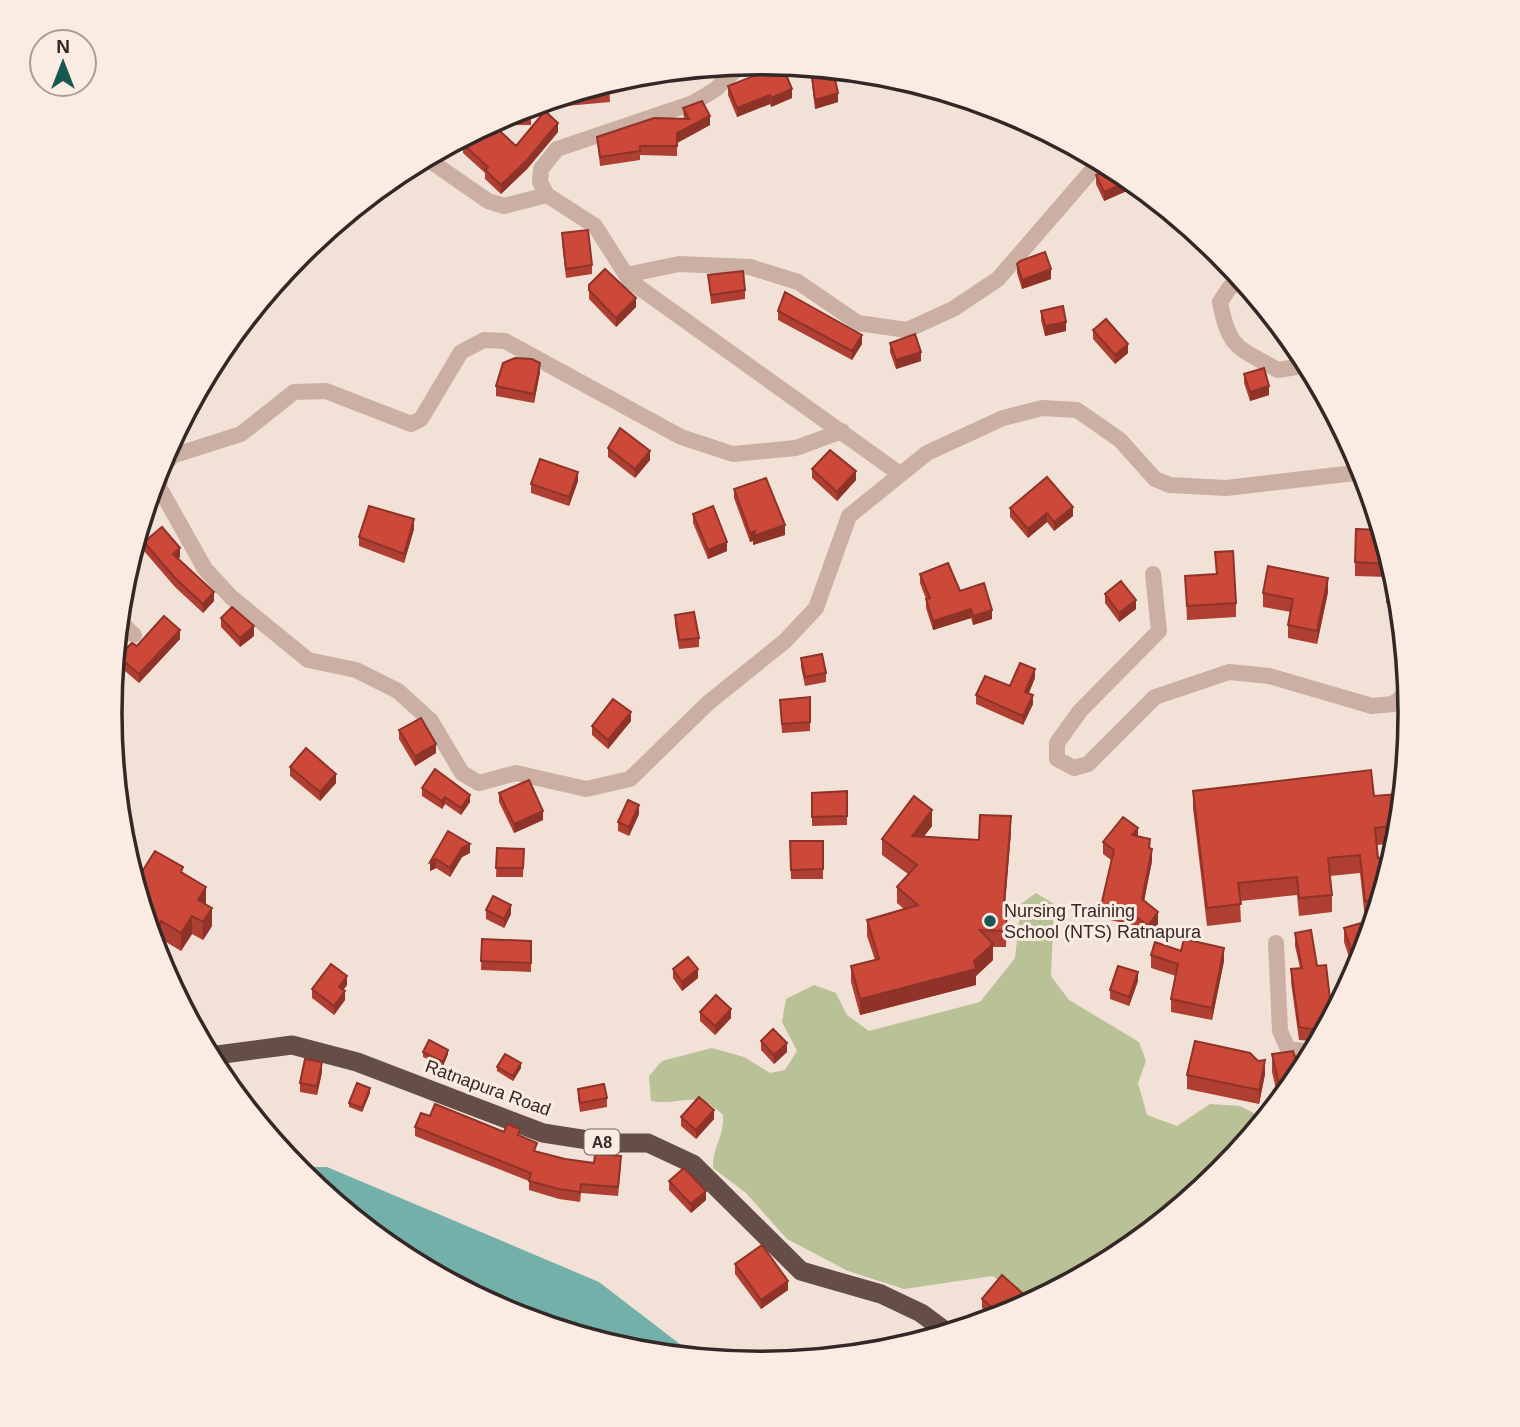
<svg xmlns="http://www.w3.org/2000/svg" width="1520" height="1427" font-family="Helvetica,sans-serif">
<rect width="100%" height="100%" fill="#f2e1d6"/>
<path fill="#b9c196" d="M1036 893 1054 904 1051 976 1069 1000 1139 1042 1146 1061 1138 1083 1147 1115 1177 1126 1210 1104 1240 1106 1265 1119 1220 1174 1121 1255 1036 1300 992 1276 904 1289 848 1271 787 1239 746 1193 713 1168C713 1145 724 1138 723 1115 696 1088 682 1106 651 1101L649 1076 662 1061 712 1048 744 1057 770 1073 785 1070 797 1051 782 1022 786 999 814 985 836 993 847 1015 869 1031 980 1002 1015 958 1021 904Z"/>
<path fill="#74b0aa" d="M295 1167H327L599 1282 698 1358 633 1351 511 1314 398 1254Z"/>
<g fill="none" stroke-linecap="round" stroke-linejoin="round">
<path stroke="#caafa2" stroke-width="16" d="M741 65 716 89 693 103 557 149 541 169 540 182 547 195 595 226 630 281 900 474
M426 158 488 201 504 206 547 195
M626 275 679 264 750 267 798 282 858 323 907 330 953 309 998 279 1100 161
M1241 280 1230 287 1220 302C1229 350 1238 347 1278 370L1308 365
M842 431 796 448 733 454 681 437 505 341 484 340 461 352 421 419 411 424 326 391 294 392 241 434 172 456 161 470 159 487 205 569 231 597 308 660 356 670 398 691 431 721 462 773 479 783 516 773 586 789 630 779 708 703 785 641 816 608 849 516 927 453 1003 418 1042 408 1077 410 1120 440 1155 479 1170 485 1226 488 1363 472
M1153 574 1159 631 1080 711 1057 743V759L1074 768 1088 764 1155 697 1229 672 1269 676 1372 706 1393 704 1408 692
M119 621 134 635
M1276 943 1280 1031 1288 1049 1313 1052"/>
<path stroke="#664e48" stroke-width="19" d="M209 1056 292 1045 357 1062 543 1133 607 1143H648L693 1164 801 1271 881 1294 921 1313 948 1333"/>
</g>
<path fill="#af3f32" d="M810 68 838 102 815 109Z
M666 72V79L642 82 640 75Z
M609 83 610 102 566 106 565 96Z
M728 86 792 98 771 107 770 104 737 117 728 95Z
M531 106V125H507V115Z
M683 108 710 125 677 143V156L640 155V160L600 166 597 137 684 119Z
M558 132 527 169 501 194 485 179V173L463 153V144L516 146Z
M1096 175 1129 190 1104 201 1096 184Z
M562 233 592 265V274L566 278 562 242Z
M1017 264 1051 279 1022 289 1017 273Z
M708 275 745 290V299L711 304Z
M589 285 636 307 616 327 589 299Z
M778 311 862 344 852 360 778 320Z
M1041 311 1066 331 1045 336 1041 320Z
M1093 330 1128 353 1115 364 1093 339Z
M890 343 921 361 896 369 890 352Z
M540 372 534 403 496 396V386Z
M1244 374 1269 395 1250 401 1244 383Z
M608 448 650 460 635 478 608 457Z
M812 469 856 480 837 501 812 478Z
M578 481 569 506 531 493V484Z
M734 489 785 535 753 545V541L750 542 734 498Z
M1010 508 1073 516 1054 531 1047 522 1028 538 1010 517Z
M693 514 727 551 708 559 693 523Z
M414 529 404 563 359 546V537Z
M1381 530 1398 587 1400 603H1386L1387 577 1355 576V562Z
M144 542 180 557 178 559 214 601 203 613 175 587 144 551Z
M1215 552 1236 603V617L1187 620 1185 576 1216 574Z
M920 574 960 591 992 619 973 625 971 618 933 630 926 608V599L920 583Z
M1328 592 1317 644 1288 638V625L1291 612 1263 607V593Z
M1105 594 1136 609 1119 622 1105 603Z
M675 615 699 638V647L679 649 675 624Z
M221 618 254 636 240 647 221 627Z
M180 639 139 683 118 665V656L137 646Z
M801 658 826 673V682L805 686 801 667Z
M1035 678 1029 693 1033 704 1023 725 976 704V695Z
M810 697V731L782 733 780 700Z
M631 721 608 749 592 735V726Z
M399 730 436 753 415 766 399 739Z
M290 767 336 783 320 801 290 776Z
M422 788 470 802 461 815 445 804 442 809 422 796Z
M1403 789 1397 843 1377 845 1378 858 1393 856 1375 918 1365 919 1360 873 1330 876 1332 895V912L1299 916 1297 895 1240 901 1241 922 1207 926 1193 808V791L1374 796 1398 794V790Z
M847 791V825L812 826V793Z
M499 793 543 820 514 833 499 802Z
M639 814 629 836 618 831V822Z
M932 826 924 836 979 840 1011 832 1005 902 1007 918 1006 947H993V960L976 976V985L860 1015 851 982V966L875 960 867 936V920L904 909 897 903V887L908 874 882 855V839Z
M448 831 470 853 462 857 450 877 436 868 430 871Z
M1138 837 1150 849 1152 861 1144 901 1158 924 1148 937 1133 925 1101 918V906L1111 860 1103 854V842Z
M790 841H823V879H791Z
M497 848 524 849 523 877H496Z
M183 874 206 905 212 926 203 940 192 934 181 951 161 939 155 949 135 883Z
M486 910 511 914 504 928 486 919Z
M1344 928 1361 963 1355 975 1344 942Z
M1295 933 1317 966 1332 1016 1319 1040 1311 1041 1299 1040 1291 982V969L1300 968 1295 946Z
M482 939 531 941V972L481 970Z
M1181 951 1224 961 1212 1020 1171 1012V999L1176 976 1151 968V955Z
M673 969 698 978 682 991 673 978Z
M1138 981 1129 1006 1110 999V990Z
M347 985 343 990 345 1000 334 1015 312 998V989Z
M700 1012 731 1018 715 1035 700 1021Z
M761 1041 787 1052 774 1064 761 1050Z
M423 1052 448 1054 443 1066 423 1057Z
M1272 1054 1295 1057 1301 1075 1279 1102 1272 1072Z
M497 1067 521 1068 513 1081 497 1071Z
M322 1072 317 1095 300 1092V1083Z
M1265 1074 1259 1104 1187 1089V1075Z
M578 1089 607 1098V1107L580 1112 578 1098Z
M370 1093 362 1112 349 1107V1103Z
M430 1116 504 1132 520 1136 537 1152 565 1159 594 1163 621 1165 618 1196 581 1193 580 1202 559 1199 529 1190V1181L415 1136V1127Z
M681 1117 714 1119 696 1139 681 1126Z
M669 1181 706 1200 691 1213 669 1190Z
M735 1264 788 1290 761 1309 735 1274Z
M982 1299 1029 1303 1009 1315 995 1319 982 1308Z"/>
<path fill="#8f3329" d="M792 89V98L771 107V98Z
M838 93V102L815 109V100Z
M770 95V104L737 117V108Z
M710 116V125L677 143V133Z
M558 123V132L527 169 501 194V185Z
M1129 181V190L1104 201V192Z
M1051 269V279L1022 289V280Z
M636 298V307L616 327V318Z
M1066 322V331L1045 336V326Z
M862 335V344L852 360V351Z
M1128 344V353L1115 364V355Z
M921 352V361L896 369V360Z
M540 363V372L534 403V394Z
M1269 386V395L1250 401V392Z
M182 432V441L170 445 176 434Z
M650 451V460L635 478V469Z
M856 471V480L837 501V492Z
M578 472V481L569 506V497Z
M1073 507V516L1054 531V522Z
M1047 513V522L1028 538V529Z
M414 519V529L404 563V554Z
M785 525V535L753 545V541L750 542V533L755 531Z
M727 542V551L708 559V550Z
M180 548V557L173 563V554Z
M1328 578V592L1317 644V631Z
M214 592V601L203 613V604Z
M1136 600V609L1119 622V613Z
M971 609V618L933 630V621Z
M992 610V619L973 625V616Z
M254 626V636L240 647V638Z
M180 630V639L139 683V674Z
M1035 669V678L1025 701V692Z
M1033 695V704L1023 725V716Z
M631 712V721L608 749V740Z
M436 744V753L415 766V756Z
M336 774V783L320 801V792Z
M470 795V802L461 815V808Z
M445 797V804L442 809V801Z
M639 805V814L629 836V827Z
M932 810V826L912 852V836Z
M543 811V820L514 833V824Z
M1011 816V832L1004 918V902Z
M1138 828V840L1132 835Z
M470 844V853L462 857 450 877V868L462 848Z
M1152 849V861L1142 911V899Z
M436 859V868L430 871V862Z
M206 887V905L198 900Z
M511 905V914L504 928V919Z
M212 908V926L203 940V922Z
M1158 912V924L1148 937V926Z
M192 916V934L181 951V933Z
M161 921V939L155 949 153 943V935Z
M993 944V960L976 976V985L860 1015V999L974 961Z
M1224 948V961L1212 1020V1008Z
M698 969V978L682 991V982Z
M1138 972V981L1129 1006V997Z
M347 976V985L339 996V987Z
M345 991V1000L334 1015V1006Z
M731 1009V1018L715 1035V1026Z
M787 1043V1052L774 1064V1055Z
M448 1050V1054L443 1066V1062Z
M1265 1060V1074L1259 1104V1090Z
M322 1062V1072L317 1095V1086Z
M521 1063V1068L513 1081V1076Z
M370 1088V1093L362 1112V1108Z
M714 1110V1119L696 1139V1130Z
M706 1191V1200L691 1213V1204Z
M788 1281V1290L761 1309V1300Z"/>
<path fill="#cc493a" stroke="#8f3329" stroke-width="2" d="M782 65 792 89 771 98 770 95 737 108 728 86Z
M811 68 833 70 838 93 815 100Z
M609 83 610 92 566 97V96Z
M702 101 710 116 677 133V146H640V151L600 157 597 137 654 118 689 119 683 108Z
M531 107V116H507L511 112Z
M545 111 558 123 527 160 501 185 485 170 488 167 463 144 474 132 491 123 516 146Z
M1113 168 1122 173 1127 177 1129 181 1104 192 1096 175Z
M588 230 592 265 566 269 562 233Z
M1045 252 1051 269 1022 280 1017 264 1020 261Z
M605 269 636 298 616 318 589 290V285Z
M743 271 745 290 711 295 708 275Z
M785 292 862 335 852 351 778 311Z
M1063 306 1066 322 1045 326 1041 311Z
M1106 319 1128 344 1115 355 1093 330Z
M915 334 921 352 896 360 890 343Z
M515 358 532 359 540 363 534 394 496 386 503 363Z
M1264 368 1269 386 1250 392 1244 374Z
M180 425 182 432 176 434Z
M620 428 650 451 635 469 608 448Z
M830 450 856 471 837 492 812 469Z
M540 459 578 472 569 497 531 484Z
M1047 477 1073 507 1054 522 1047 513 1028 529 1010 508Z
M766 478 785 525 753 536 755 531 750 533 734 489Z
M369 506 414 519 404 554 359 537Z
M713 506 727 542 708 550 693 514Z
M162 527 180 548 173 554 214 592 203 604 175 578 144 542Z
M1356 529 1381 530 1398 590 1386 589 1387 564 1355 562Z
M1233 551 1236 603 1187 606 1185 576 1217 574 1215 552Z
M948 563 960 591 984 583 992 610 973 616 971 609 933 621 926 599 930 598 920 574Z
M1268 566 1328 578 1317 631 1288 625 1293 599 1263 593Z
M1121 581 1136 600 1119 613 1105 594Z
M232 607 254 626 240 638 221 618Z
M694 612 699 638 679 640 675 615Z
M164 616 180 630 139 674 118 656 132 643 137 646Z
M822 654 826 673 805 677 801 658Z
M1020 663 1035 669 1025 692 1033 695 1023 716 976 695 985 676 1010 686Z
M810 697V722L782 724 780 700Z
M613 699 631 712 608 740 592 726Z
M421 718 436 744 415 756 399 730Z
M306 748 336 774 320 792 290 767Z
M435 769 470 795 461 808 445 797 442 801 422 788Z
M1371 770 1374 796 1399 794 1398 790 1403 789 1399 825 1375 828 1378 858 1393 856 1380 899 1365 901 1360 855 1328 858 1332 895 1299 898 1297 877 1238 883 1241 904 1207 908 1193 791Z
M529 780 543 811 514 824 499 793Z
M847 791V816L812 817V793Z
M914 796 932 810 912 836 979 840 980 815 1011 816 1004 902H1007L1006 931 980 930 993 944 974 961 976 969 860 999 851 966 879 959 867 920 918 905 897 887 917 865 882 839Z
M628 800 639 805 629 827 618 822Z
M1123 817 1138 828 1132 835 1150 839 1149 848 1152 849 1142 899 1158 912 1148 926 1133 914 1101 906 1114 850 1103 842Z
M448 831 470 844 462 848 450 868 436 859 430 862Z
M790 841H823V869L791 870Z
M497 848 524 849 523 868H496Z
M155 851 183 867 181 872 206 887 198 900 212 908 203 922 192 916 181 933 161 921 153 935 150 933 145 918 148 914 144 912 135 883Z
M493 896 511 905 504 919 486 910Z
M1372 920 1373 922 1361 963 1357 968 1344 928Z
M1311 930 1317 966 1326 965 1332 1016 1327 1027 1311 1029 1299 1027 1291 969 1302 968 1295 933Z
M482 939 531 941V963L481 961Z
M1184 939 1224 948 1212 1008 1171 999 1178 964 1151 955 1155 942 1181 951Z
M688 957 698 969 682 982 673 969Z
M331 964 347 976 339 987 345 991 334 1006 312 989Z
M1118 966 1138 972 1129 997 1110 990Z
M716 995 731 1009 715 1026 700 1012Z
M773 1029 787 1043 774 1055 761 1041Z
M429 1040 448 1050 443 1062 423 1052Z
M1195 1041 1250 1053 1258 1061 1265 1060 1259 1090 1187 1075Z
M1293 1051 1295 1057 1314 1051 1301 1075 1282 1098 1272 1054Z
M505 1054 521 1063 513 1076 497 1067Z
M305 1059 322 1062 317 1086 300 1083Z
M357 1083 370 1088 362 1108 349 1103Z
M604 1084 607 1098 580 1103 578 1089Z
M699 1097 714 1110 696 1130 681 1117Z
M435 1104 504 1132 507 1124 520 1129 518 1135 537 1143 534 1151 565 1159 594 1163 595 1154 621 1156 618 1187 581 1184 580 1192 559 1189 529 1181 531 1173 415 1127 421 1113 430 1116Z
M684 1168 706 1191 691 1204 669 1181Z
M762 1245 788 1281 761 1300 735 1264Z
M1002 1275 1029 1299 1022 1307 1009 1315 1002 1316 982 1299Z"/>
<circle fill="#195753" stroke="#faece2" stroke-width="2.5" cx="990" cy="921" r="7"/>
<g text-anchor="middle" stroke-width="6" stroke-linejoin="round" paint-order="stroke">
<rect fill="#faece2" stroke="#6f625e" stroke-width="2" x="584.5" y="1129.5" width="35" height="25" rx="5"/>
<g font-size="16" font-weight="bold" fill="#342725">
<text x="602" y="1148">A8</text>
</g>
<g font-size="18" fill="#342725" stroke="#faece2" text-anchor="start">
<text x="1004" y="917">Nursing Training<tspan x="1004" dy="21">School (NTS) Ratnapura</tspan></text>
</g>
<g font-size="18" fill="#342725" stroke="#faece2">
<text transform="translate(488 1088) rotate(20)" y="6">Ratnapura Road</text>
</g>
</g>
<path d="M0 0H1520V1427H0ZM122 713a638 638 0 1 1 1276 0a638 638 0 1 1-1276 0Z" fill="#faece2" fill-rule="evenodd"/>
<path fill="none" stroke="#342725" stroke-width="3.5" d="M122 713a638 638 0 1 1 1276 0a638 638 0 1 1-1276 0Z"/>
<g transform="translate(63 63)"><circle r="33" fill="#faece2" stroke="#ab9d96" stroke-width="2"/>
<path d="M0-5L12 26L0 18L-12 26Z" fill="#195753"/>
<text y="-10" font-size="19" font-weight="bold" text-anchor="middle" fill="#342725">N</text>
</g>
</svg>
